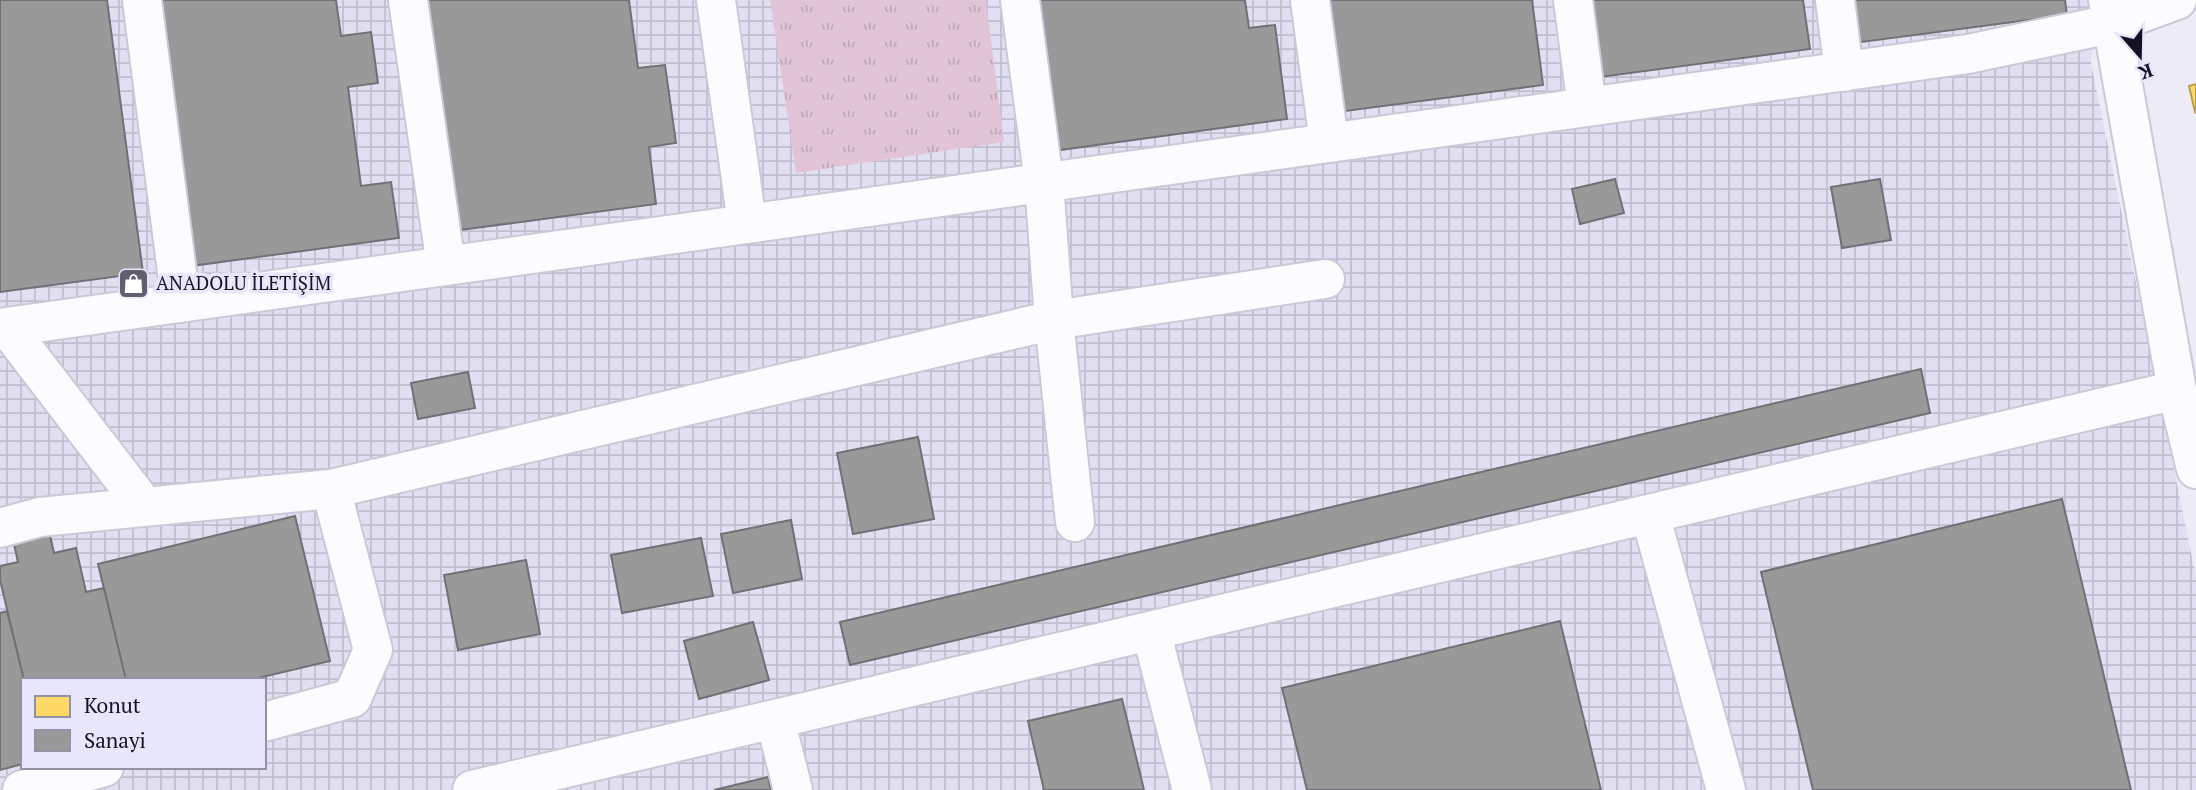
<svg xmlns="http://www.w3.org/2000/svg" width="2196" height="790" font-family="'PT Serif',serif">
<defs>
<pattern id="industrial-grid" width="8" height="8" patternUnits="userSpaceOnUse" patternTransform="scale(1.75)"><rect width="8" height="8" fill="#e2dff2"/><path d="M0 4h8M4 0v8" fill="none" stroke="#c1becf"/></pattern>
<pattern id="grass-tufts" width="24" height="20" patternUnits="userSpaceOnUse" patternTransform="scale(1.75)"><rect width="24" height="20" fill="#e1c5d6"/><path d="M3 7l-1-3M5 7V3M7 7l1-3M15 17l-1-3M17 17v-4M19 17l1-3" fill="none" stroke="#c0a8b8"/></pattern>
</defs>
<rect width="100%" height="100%" fill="#ecebf6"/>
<path fill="url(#industrial-grid)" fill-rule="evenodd" d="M0 0H2097L2091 63 2196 577V790H0ZM23 680H264V767H23Z"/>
<path fill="url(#grass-tufts)" d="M770 0H986L1004 142 796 173Z"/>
<path fill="#ffd966" stroke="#b99d52" stroke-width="2" d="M2196 84V111L2195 112 2189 86Z"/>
<path fill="#999" stroke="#727076" stroke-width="2" d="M0 0H107L143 273 0 292Z
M149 0H336L341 36 371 32 378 83 348 87 361 186 391 182 399 238 184 267Z
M414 0H629L638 68 665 65 676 143 649 147 656 204 445 232Z
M1040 0H1245L1249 28 1275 25 1287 119 1060 150Z
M1323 0H1532L1543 85 1338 112Z
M1583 0H1803L1810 49 1593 78Z
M1849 0H2065L2067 15 1854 43Z
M1615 179 1624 213 1580 224 1572 189Z
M1880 179 1891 240 1842 248 1831 187Z
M1921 369 1930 413 850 665 840 622Z
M468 372 475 408 418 419 411 383Z
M918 437 934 519 853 534 837 453Z
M2062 499 2131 790H1813L1761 572Z
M295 516 330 661 250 680H126L98 564Z
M791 520 802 579 733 593 721 534Z
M50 535 54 553 76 548 86 592 104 588 126 680H24L0 580V566L18 562 14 544Z
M701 538 713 596 622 613 611 555Z
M526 560 540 634 458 650 444 575Z
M7 611 24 680 23 764 0 770V613Z
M1560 621 1601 790H1307L1282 688Z
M753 622 769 680 699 699 684 641Z
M1122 699 1144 790H1044L1028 721Z
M768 777 771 790H714Z"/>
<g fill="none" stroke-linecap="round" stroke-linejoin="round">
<defs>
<path id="minor" d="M142 0 181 303
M408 0 446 266
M716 0 747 223
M1310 0 1329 142
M1573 0 1587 107
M1835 0 1844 72
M2108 0 2177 390 2196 469
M7 327 145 507
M0 328 1968 54 2111 24 2177 0
M1650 514 1726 790
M1075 522 1054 320 1325 279
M0 528 40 517 331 489 1054 320 1044 182 1020 0
M1151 631 1192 790
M775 719 793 790
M264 722 352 698 373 650 331 489
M22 790 104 767
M472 790 2177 390"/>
</defs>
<use href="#minor" stroke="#cbc9d8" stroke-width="42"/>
<use href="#minor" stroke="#fcfcfe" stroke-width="38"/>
</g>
<defs>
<symbol id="shop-square" viewBox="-11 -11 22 22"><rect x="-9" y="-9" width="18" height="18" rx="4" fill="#615e6e" stroke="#e8e6fb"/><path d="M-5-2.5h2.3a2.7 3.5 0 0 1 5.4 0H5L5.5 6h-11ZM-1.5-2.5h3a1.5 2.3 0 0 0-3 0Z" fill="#fff"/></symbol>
</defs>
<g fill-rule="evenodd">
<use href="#shop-square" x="116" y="266" width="35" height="35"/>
</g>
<g text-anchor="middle" stroke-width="7" stroke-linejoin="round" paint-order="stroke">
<g font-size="19" fill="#161224" stroke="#e8e6fb" text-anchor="start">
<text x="156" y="290">ANADOLU İLETİŞİM</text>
</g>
</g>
<rect x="21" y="678" width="245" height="91" fill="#e8e6fb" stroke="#9491a5" stroke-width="2"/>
<rect x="35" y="696" width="35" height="21" fill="#ffd966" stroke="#9491a5" stroke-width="2"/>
<text x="84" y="713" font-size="21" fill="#161224">Konut</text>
<rect x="35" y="730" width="35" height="21" fill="#999999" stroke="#9491a5" stroke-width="2"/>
<text x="84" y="748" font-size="21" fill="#161224">Sanayi</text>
<g transform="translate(2140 56) rotate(160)" stroke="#e8e6fb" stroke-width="5" paint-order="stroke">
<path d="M0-5L12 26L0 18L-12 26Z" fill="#161224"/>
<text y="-10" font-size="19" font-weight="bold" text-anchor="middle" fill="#161224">K</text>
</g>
</svg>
